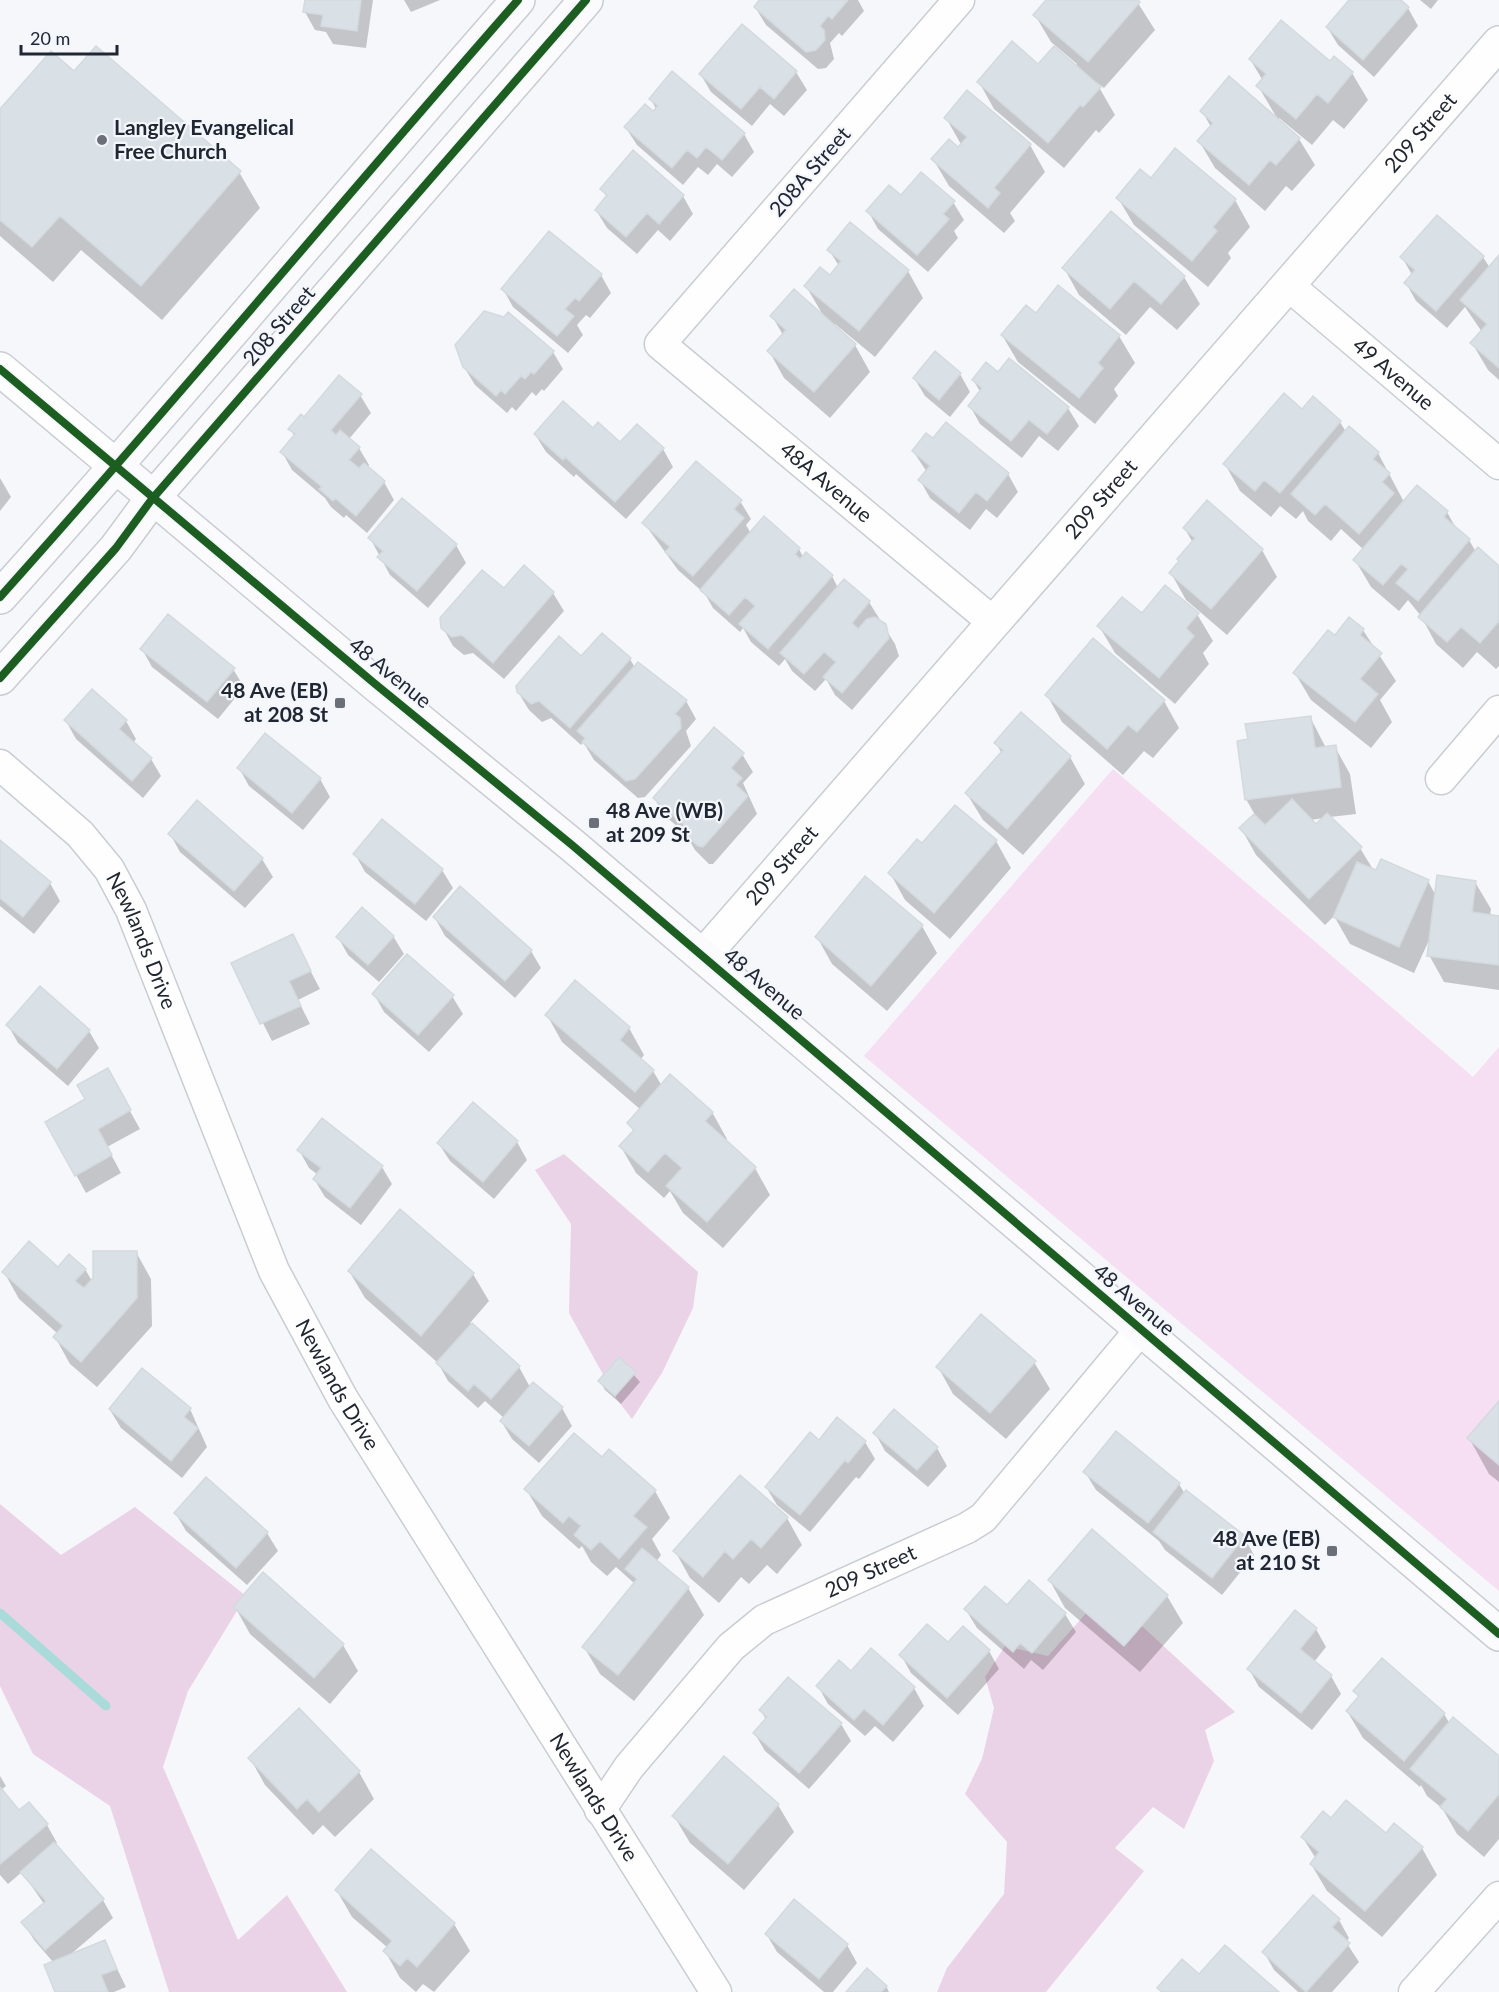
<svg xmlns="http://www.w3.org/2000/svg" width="1499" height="1992" font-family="Lato,sans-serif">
<rect width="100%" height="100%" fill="#f5f7fa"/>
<path fill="#f6def3" d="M1113 769 1473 1077 1499 1047V1591L864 1056Z"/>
<path fill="#ebd3e7" d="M564 1154 698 1272 693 1308 662 1373 632 1419 616 1398 569 1313 571 1224 535 1170Z
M0 1504 61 1555 135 1507 246 1596 188 1691 163 1767 238 1940 287 1895 347 1992H169L110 1806 33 1754 0 1686Z
M1105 1592 1235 1712 1205 1730 1214 1761 1184 1829 1153 1807 1115 1848 1144 1871 1046 1992H937L947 1968 1004 1894 1007 1842 965 1794 982 1759 994 1708 985 1677 1005 1646 1048 1656Z"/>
<path fill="#0003" fill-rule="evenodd" d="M306 0H373L366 48 333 44 326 32 315 30 305 12Z
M404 0H440L411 12Z
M761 0H858L864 11 842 36 839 33 830 43 834 59 826 68 818 69 766 25 755 7Z
M1048 0H1136L1155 30 1104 88 1096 82 1115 115 1099 133 1096 130 1064 168 994 109 979 82 1038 66 1075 67 1077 64 1051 42 1035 15Z
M1351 0H1398L1408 8 1418 26 1374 77 1338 45 1327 27Z
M1420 0H1438L1431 9Z
M742 26 796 72 807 90 784 116 770 104 752 126 711 92 701 75Z
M1334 58 1352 73 1368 100 1344 129 1333 120 1312 145 1279 118 1278 120 1299 139 1315 165 1292 191 1286 186 1265 211 1215 168 1199 141 1211 127 1202 111 1277 118 1258 86 1263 81 1250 59 1330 63Z
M74 73 239 172 260 208 162 320 81 250 53 282 0 236V112Z
M651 99 744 134 754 152 732 177 717 164 708 175 698 167 683 185 637 145 626 128 653 113 656 109Z
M946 118 1030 145 1045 172 1010 213 1015 221 1004 233 949 186 933 159 962 146Z
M1151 180 1235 200 1250 227 1228 253 1231 258 1208 287 1134 225 1118 198Z
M602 189 683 196 693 214 670 241 658 230 637 254 607 228 596 210 607 197Z
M901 197 953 202 964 220 954 231 958 238 928 272 878 229 868 211Z
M1111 213 1184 277 1200 304 1177 330 1150 307 1126 335 1079 295 1064 268Z
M829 250 908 271 923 298 875 357 835 324 833 326 855 345 870 372 830 418 784 378 769 351 783 335 772 316 824 317 806 286 830 277 839 266Z
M1402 257H1483L1490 268 1499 258V380L1488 370 1472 343 1482 332 1465 307 1447 328 1416 301 1406 283 1412 275Z
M601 275 611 293 590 318 586 315 577 325 583 335 568 353 513 307 503 289Z
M1059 287 1119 336 1135 363 1114 389 1118 396 1095 424 1018 362 1002 335 1036 315Z
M553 352 563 369 544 391 542 389 536 396 532 392 516 411 512 407 507 413 475 385 464 367Z
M960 374 970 392 950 417 925 396 914 378Z
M998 374 1068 408 1079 426 1058 451 1039 436 1022 458 980 424 970 406 981 393 973 380Z
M360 395 371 413 349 439 359 448 369 465 367 468 384 482 394 500 367 533 346 515 344 518 331 507 325 498 292 470 282 452 295 437 290 429 304 419Z
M1313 398 1340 422 1346 432 1378 453 1404 502 1447 512 1457 530 1469 540 1476 552 1499 568V666L1496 669 1477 652 1463 668 1436 644 1421 616 1408 600 1399 611 1371 587 1355 560 1364 550 1341 529 1331 541 1308 521 1303 511 1296 519 1280 506 1271 517 1240 491 1225 464 1302 411Z
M637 426 663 449 673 467 626 519 576 474 574 477 546 452 535 434 593 430 620 444Z
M913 451 1008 474 1018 492 997 518 986 509 970 530 930 498 920 480 927 472Z
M0 478 11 497 0 511Z
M740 501 751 519 746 525 751 534 799 549 803 557 832 576 838 588 869 602 895 644 899 656 852 710 835 695 826 679 815 691 792 671 785 659 779 666 751 642 743 628 740 632 713 608 705 594 678 570 644 523Z
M1185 529 1262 550 1277 577 1227 635 1186 600 1171 573 1193 543Z
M370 538 456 545 466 563 428 608 390 575Z
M504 591 553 593 564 611 504 679 473 653 464 655 453 646 443 628Z
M1197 614 1213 641 1203 653 1209 664 1175 704 1115 653 1099 626 1142 615Z
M1363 630 1396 681 1380 700 1392 722 1371 748 1311 700 1295 673 1335 637Z
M142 649 233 669 244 687 218 719 152 667Z
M582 658 630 659 635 668 638 664 686 701 696 719 686 731 691 746 645 797 638 798 594 760 583 742 581 745 551 718 542 722 529 710 518 692Z
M1047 695 1164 701 1179 728 1153 758 1144 751 1123 775 1062 722Z
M1310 717 1326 748 1335 747 1350 774 1356 814 1330 817 1360 848 1374 871 1428 881 1436 896 1475 882 1491 909 1490 916 1499 917V990L1444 982 1429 955 1430 938 1414 973 1350 944 1334 916 1325 925 1256 855 1241 828 1255 815 1246 799 1249 741ZM1324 818 1316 826 1310 820Z
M66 721H126L136 739 133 743 151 759 161 776 143 798 76 739Z
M996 743 1070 757 1085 784 1023 855 983 820 967 794 1002 754Z
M742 754 753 772 743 783 757 814 713 864H709L695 850 685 833 665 816 654 798Z
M239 768 320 779 330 797 303 830 249 786Z
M382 821 442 870 453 888 426 921 365 872 355 854Z
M170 834 262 859 273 877 245 908 180 852Z
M996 841 1011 868 950 939 905 900 890 873 923 845Z
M0 842 50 883 60 901 34 934 0 906Z
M435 918 531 951 541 968 515 998 445 936Z
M922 926 937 953 887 1011 832 964 817 937Z
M292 936 320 989 298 1000 310 1024 272 1041 233 964Z
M393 936 404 954 379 982 348 955 338 937Z
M374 994 452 996 463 1014 429 1052 384 1012Z
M547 1015 629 1028 644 1055 640 1060 653 1071 662 1086 712 1112 727 1139 725 1141 755 1168 770 1195 723 1248 683 1213 670 1191 664 1198 636 1173 621 1147 634 1132 629 1124 641 1110 562 1042Z
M8 1025 89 1031 99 1048 68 1086 18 1043Z
M107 1070 140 1129 107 1147 121 1173 86 1193 47 1122 87 1100Z
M517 1142 527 1160 494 1199 450 1161 439 1144Z
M299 1150 382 1167 392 1184 361 1225 325 1197 314 1179 318 1175 309 1168Z
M400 1212 473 1274 489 1301 470 1323 519 1367 530 1387 562 1408 572 1426 539 1463 512 1439 501 1421 504 1418 485 1401 478 1408 448 1381 438 1363 365 1298 349 1271Z
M136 1252 151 1279 152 1326 97 1387 70 1364 55 1337 58 1334 19 1299 4 1272 85 1269 92 1281Z
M620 1359 640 1382 621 1404 605 1390 600 1381Z
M1034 1362 1050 1389 1006 1439 953 1394 938 1367Z
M1499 1404V1482L1489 1474 1469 1438Z
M190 1409 207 1447 182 1478 121 1428 110 1410Z
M875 1433 937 1448 947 1466 928 1487 885 1451Z
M819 1442H865L875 1459 859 1479 856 1477 810 1532 777 1505 766 1487Z
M602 1459 655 1491 670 1518 652 1539 661 1555 656 1562 688 1588 704 1615 634 1701 600 1674 584 1647 635 1584 616 1567 607 1576 591 1562 582 1546 579 1549 542 1516 526 1489Z
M1085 1472 1179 1484 1185 1494 1244 1537 1254 1555 1222 1595 1165 1550 1159 1541 1096 1490Z
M206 1479 267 1533 278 1551 247 1585 186 1531 176 1514Z
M787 1518 802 1545 777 1574 767 1565 749 1584 741 1577 719 1603 690 1578 675 1551Z
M1050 1581 1167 1596 1183 1623 1140 1672 1065 1608Z
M1029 1582 1065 1614 1076 1632 1043 1670 1031 1660 1024 1669 977 1628 966 1610 1007 1608Z
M235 1607 343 1645 358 1671 330 1704 250 1634Z
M963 1628 989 1651 999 1669 958 1715 911 1673 901 1655 948 1645Z
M1316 1629 1326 1647 1314 1662 1331 1676 1341 1694 1312 1730 1259 1687 1249 1669Z
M871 1651 914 1688 924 1706 893 1742 875 1726 865 1736 828 1704 818 1686 851 1673Z
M1382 1660 1444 1714 1450 1724 1499 1758V1839L1484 1857 1457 1834 1442 1808 1427 1796 1421 1785 1420 1787 1363 1738 1347 1711 1359 1698 1355 1691Z
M761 1710 841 1724 851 1741 809 1789 765 1751 755 1734 766 1720Z
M250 1758 359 1772 374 1799 335 1837 323 1825 313 1835 265 1785Z
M0 1776 6 1786 1 1790 19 1812 47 1825 57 1843 54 1845 103 1900 113 1918 70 1955 104 1942 126 1987 114 1992H57L53 1962 34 1940 23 1922 44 1904 22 1872 8 1884 0 1875Z
M778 1805 794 1832 744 1890 690 1843 674 1816Z
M1331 1820 1422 1848 1437 1875 1382 1937 1327 1891 1311 1864 1316 1859 1303 1838Z
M371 1851 454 1924 470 1951 434 1992 423 1984 416 1992 400 1978 385 1951 388 1948 352 1917 337 1891Z
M1339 1920 1349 1938 1346 1942 1359 1962 1332 1992H1298L1274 1970 1264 1952Z
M767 1935 847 1945 857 1963 833 1992H824L777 1952Z
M886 1986 889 1992H848Z"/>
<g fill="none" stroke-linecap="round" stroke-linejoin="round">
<path stroke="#aadbdb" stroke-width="9" d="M0 1613 106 1706"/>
</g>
<path fill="#d9e0e6" stroke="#d3dadf" stroke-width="1.5" d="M305 0H361L357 31 321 26 323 15 303 12Z
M759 0H848L832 19 828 16 820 26 824 30 825 40 816 50 806 52 754 7Z
M1046 0H1138L1140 2 1088 62 1033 15Z
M1349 0H1401L1409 7 1363 60 1326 27Z
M1281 20 1330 61 1334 56 1353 72 1328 103 1317 94 1296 119 1256 86 1266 74 1249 59Z
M742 24 797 71 774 99 760 87 741 109 699 74Z
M1012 41 1038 64 1054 46 1101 87 1083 107 1080 105 1048 143 977 82Z
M96 46 241 171 141 286 60 216 32 247 0 220V109L51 51 74 71Z
M672 71 745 133 722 160 706 147 697 158 687 150 672 168 624 127 645 104 653 111 658 106 649 99Z
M1229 76 1300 138 1276 165 1270 160 1249 185 1197 141 1213 123 1200 111Z
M967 90 1031 144 994 188 1000 193 988 208 931 159 949 139 958 147 967 137 944 118Z
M1175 148 1236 199 1213 227 1217 231 1192 261 1116 198 1140 169 1151 178Z
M633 150 684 195 659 224 647 213 626 237 595 210 607 195 600 189Z
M921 172 955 201 943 214 949 219 917 255 866 211 889 185 901 195Z
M1111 211 1185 276 1161 304 1134 281 1110 309 1062 268Z
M1437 215 1484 256 1436 311 1404 283 1415 270 1400 257Z
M850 222 909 270 859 331 804 286 820 267 830 275 841 261 827 250Z
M549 231 602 274 579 301 575 298 565 309 574 316 557 336 501 289Z
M1499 255V368L1470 343 1487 324 1460 300Z
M1058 285 1120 335 1098 363 1103 368 1079 398 1001 335 1026 305 1036 313Z
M794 289 856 344 814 392 767 351 786 330 770 316Z
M484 311 504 317 508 312 554 351 534 374 531 372 525 379 521 376 505 394 501 390 496 396 463 367 455 345Z
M935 351 961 373 939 400 913 378Z
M1009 358 1069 407 1047 434 1029 420 1011 441 968 406 982 388 972 380 986 362 998 372Z
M339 375 362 394 331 430 336 435 340 430 360 447 349 460 359 468 364 463 385 481 356 516 335 498 333 501 319 489 322 487 280 452 295 434 288 429 301 414 304 417Z
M1284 393 1302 409 1313 396 1341 421 1280 493 1264 480 1255 491 1223 464Z
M563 401 593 428 598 422 620 442 637 424 664 448 615 502 565 457 563 460 534 434Z
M946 422 1009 473 987 501 976 492 959 513 918 480 930 466 912 451 926 433 933 438Z
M1349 426 1379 452 1373 459 1390 473 1382 482 1394 493 1359 534 1325 504 1315 515 1291 494Z
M696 461 742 500 734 509 744 518 693 576 665 552 670 547 642 523Z
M1417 485 1448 511 1444 517 1470 539 1418 601 1396 583 1408 569 1401 564 1383 585 1353 560Z
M402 498 457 544 417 591 377 557 383 551 368 538Z
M1207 500 1263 549 1211 609 1169 573 1179 561 1177 559 1195 538 1183 528Z
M764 516 800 548 795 554 800 559 806 552 833 575 768 649 739 624 755 606 745 597 729 615 700 590Z
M1478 547 1499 566V621L1480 643 1461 627 1447 642 1418 617Z
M524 565 554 592 493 663 462 635 452 637 441 628 440 618 482 570 504 588Z
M844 579 870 601 852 623 858 629 867 619 875 617 886 624 889 638 842 693 823 677 836 662 824 652 804 674 780 653Z
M1165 585 1199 613 1186 628 1194 636 1159 678 1097 626 1122 597 1142 613Z
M168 614 235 668 207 702 140 649Z
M1349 617 1364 629 1360 635 1382 653 1360 679 1378 694 1355 722 1293 673 1328 630 1335 635Z
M602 633 631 658 570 728 539 701 531 704 517 692 516 686 559 636 581 656Z
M1093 638 1165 700 1137 732 1128 725 1107 749 1045 695Z
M638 662 687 700 675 714 680 718 681 728 635 779 626 781 582 742 585 738 577 731Z
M92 689 127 720 119 729 152 758 132 781 64 720Z
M1021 712 1071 756 1007 829 965 793 1003 750 994 743Z
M1311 716 1315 748 1336 745 1341 787 1245 800 1237 741 1248 739 1245 724Z
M714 727 744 753 731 768 742 778 736 785 748 796 703 847 698 846 682 832 684 825 653 798Z
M265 733 321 778 292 813 237 768Z
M1292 799 1316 824 1327 813 1362 847 1309 899 1239 828 1254 814 1265 825Z
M197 800 263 858 234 891 168 834Z
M955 805 997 840 934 913 888 873 917 839 922 843Z
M382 819 443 869 415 904 353 854Z
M0 840 51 882 23 917 0 898Z
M1381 859 1429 880 1399 947 1333 917 1357 862 1376 870Z
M1437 875 1476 881 1472 912 1499 916V965L1427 956Z
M865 876 923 925 871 986 815 937Z
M460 886 532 950 505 981 433 917Z
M362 907 394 936 368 965 336 937Z
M293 934 311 971 289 981 301 1006 260 1024 231 963Z
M407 954 454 995 418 1035 372 994Z
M575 980 630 1027 620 1040 654 1070 635 1092 545 1015Z
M40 986 90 1030 57 1069 6 1025Z
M108 1068 131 1110 98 1129 112 1155 75 1176 45 1122 85 1099 77 1085Z
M670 1074 713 1112 705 1121 756 1167 707 1222 666 1186 682 1168 665 1153 648 1172 619 1146 634 1130 627 1123Z
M473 1102 518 1141 483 1182 437 1143Z
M322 1118 383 1166 350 1208 313 1179 321 1168 297 1150Z
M400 1209 474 1273 421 1336 348 1271Z
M29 1241 58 1267 69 1254 86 1269 75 1281 84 1288 93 1278V1251H137V1298L81 1362 53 1337 63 1326 2 1272Z
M981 1314 1036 1361 990 1413 936 1367Z
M472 1323 520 1366 491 1399 474 1384 468 1391 436 1363Z
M619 1357 636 1372 615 1396 598 1381Z
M142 1368 191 1408 184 1417 198 1428 171 1461 109 1409Z
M533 1382 563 1407 529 1446 500 1421Z
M1499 1401V1465L1467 1438Z
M894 1409 938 1447 917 1470 873 1433Z
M837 1417 866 1441 848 1463 845 1460 800 1515 765 1487 810 1432 819 1440Z
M1116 1431 1180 1483 1148 1523 1083 1472Z
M574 1433 602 1457 609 1449 656 1490 633 1516 647 1527 619 1559 600 1541 591 1550 574 1535 581 1526 569 1516 563 1523 524 1489Z
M740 1475 788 1517 761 1548 751 1539 733 1559 725 1551 703 1577 673 1551Z
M206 1477 268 1532 236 1568 174 1513Z
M1186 1490 1245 1536 1212 1578 1153 1532Z
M1092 1529 1168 1595 1124 1646 1048 1580Z
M642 1548 689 1587 618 1675 582 1647 637 1579 625 1569Z
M263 1572 344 1644 314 1678 233 1607Z
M1029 1580 1066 1613 1032 1653 1020 1643 1013 1652 964 1609 985 1586 1007 1605Z
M1295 1610 1317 1628 1300 1649 1332 1675 1301 1713 1247 1669Z
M927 1624 948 1642 963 1626 990 1650 947 1698 899 1655Z
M871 1648 915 1687 883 1725 864 1709 854 1720 816 1686 839 1660 851 1671Z
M1382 1658 1445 1713 1404 1761 1346 1711 1359 1696 1353 1691Z
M788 1677 842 1723 799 1773 753 1733 767 1717 759 1710Z
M299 1708 360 1771 319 1812 307 1799 297 1809 248 1758Z
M1453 1717 1499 1756V1794L1468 1831 1440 1807 1447 1799 1410 1769Z
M724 1756 779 1804 728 1864 672 1816Z
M0 1787 19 1810 29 1802 48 1824 0 1864Z
M1346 1800 1386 1833 1394 1823 1423 1847 1365 1911 1310 1864 1319 1852 1301 1837 1323 1811 1331 1818Z
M54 1842 104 1899 45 1950 21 1922 46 1901 20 1872Z
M371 1849 455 1923 417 1967 407 1958 400 1966 383 1951 392 1941 335 1890Z
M1313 1895 1340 1919 1332 1927 1350 1943 1306 1992 1262 1952Z
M794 1899 848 1944 819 1979 765 1934Z
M105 1940 117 1969 101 1975 108 1992H55L44 1965Z
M1225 1945 1279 1992H1162L1157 1988 1182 1959 1199 1974Z
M867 1968 887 1986 881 1992H846Z"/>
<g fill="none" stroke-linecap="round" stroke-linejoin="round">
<defs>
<g id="minor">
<path id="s1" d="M959 0 660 344 993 622"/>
<path id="s2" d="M1288 285 1499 464"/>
<path id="s3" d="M0 765 80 834 109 869 131 910 274 1271 343 1399 716 1992"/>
<path d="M1441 779 1499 711"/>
<path id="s4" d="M600 1810 629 1767 731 1647 764 1620 967 1528 983 1518 1141 1329"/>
<path d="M1414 1992 1499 1897"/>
</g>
<g id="tertiary">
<path d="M0 369 117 467"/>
<path id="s5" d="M703 956 1499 43"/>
</g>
<path id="secondary" d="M117 467 374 683 572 845 1499 1634
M0 597C176 401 344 198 518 0
M0 678 116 548 152 499 586 0"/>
</defs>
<use href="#minor" stroke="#c9cdd3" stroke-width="33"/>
<use href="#tertiary" stroke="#c9cdd3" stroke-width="36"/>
<use href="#secondary" stroke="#c9cdd3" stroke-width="36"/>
<use href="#minor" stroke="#fefefe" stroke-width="30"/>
<use href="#tertiary" stroke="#fefefe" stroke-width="33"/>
<use href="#secondary" stroke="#fbfafd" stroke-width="33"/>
<defs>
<path id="cycleway" d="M0 369 374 683 572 845 1499 1634
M0 597C176 401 344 198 518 0
M0 678 116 548 152 499 586 0"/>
</defs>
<use href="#cycleway" stroke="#f3f6fc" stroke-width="11"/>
<use href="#cycleway" stroke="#1b5e20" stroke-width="8"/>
</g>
<g fill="#6b7078" stroke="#f3f6fc" stroke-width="2">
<circle cx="102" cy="140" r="6"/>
<rect x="334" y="697" width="12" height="12" rx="3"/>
<rect x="588" y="817" width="12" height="12" rx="3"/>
<rect x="1326" y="1545" width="12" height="12" rx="3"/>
</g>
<g text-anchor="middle" stroke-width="4.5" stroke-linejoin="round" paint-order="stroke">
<g font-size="21" font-weight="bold" fill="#212732" stroke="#f3f6fc" text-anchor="start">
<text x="114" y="135">Langley Evangelical<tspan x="114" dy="24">Free Church</tspan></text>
<text x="328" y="698" text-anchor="end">48 Ave (EB)<tspan x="328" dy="24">at 208 St</tspan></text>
<text x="606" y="818">48 Ave (WB)<tspan x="606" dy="24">at 209 St</tspan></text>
<text x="1320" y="1546" text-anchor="end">48 Ave (EB)<tspan x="1320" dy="24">at 210 St</tspan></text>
</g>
<g font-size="21" fill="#212732" stroke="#f3f6fc">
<text dy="7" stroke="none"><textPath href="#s5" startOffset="1092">209 Street</textPath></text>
<text transform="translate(810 172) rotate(-49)" y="7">208A Street</text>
<text transform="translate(279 326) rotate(-49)" y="7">208 Street</text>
<text dy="7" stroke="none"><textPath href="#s2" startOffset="138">49 Avenue</textPath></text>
<text dy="7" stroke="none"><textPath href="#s1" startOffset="672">48A Avenue</textPath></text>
<text dy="7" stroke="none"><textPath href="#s5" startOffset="606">209 Street</textPath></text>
<text transform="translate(390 673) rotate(39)" y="7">48 Avenue</text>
<text dy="7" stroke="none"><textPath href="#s5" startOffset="120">209 Street</textPath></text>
<text dy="7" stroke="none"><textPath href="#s3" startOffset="230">Newlands Drive</textPath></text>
<text transform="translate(764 984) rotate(40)" y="7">48 Avenue</text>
<text transform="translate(1134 1300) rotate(40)" y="7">48 Avenue</text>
<text dy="7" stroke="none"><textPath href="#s3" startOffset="716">Newlands Drive</textPath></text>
<text dy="7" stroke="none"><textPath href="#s4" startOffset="369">209 Street</textPath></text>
<text dy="7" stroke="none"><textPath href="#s3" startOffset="1202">Newlands Drive</textPath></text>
</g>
</g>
<path d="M21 45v9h96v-9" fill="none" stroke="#212732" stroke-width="3"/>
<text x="30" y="45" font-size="18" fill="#212732" stroke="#f3f6fc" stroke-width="4.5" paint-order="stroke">20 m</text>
</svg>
